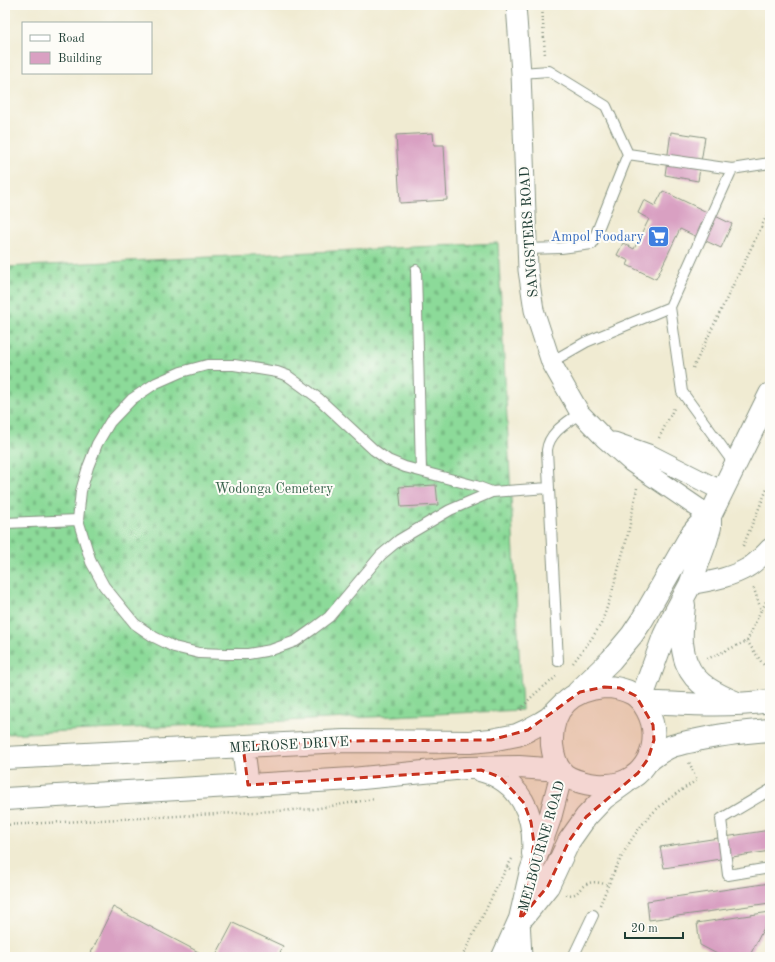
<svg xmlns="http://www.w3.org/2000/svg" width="775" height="962" font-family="'Old Standard TT',serif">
<defs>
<pattern id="cemetery-stones" width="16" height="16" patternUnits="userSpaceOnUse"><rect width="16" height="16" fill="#8cda99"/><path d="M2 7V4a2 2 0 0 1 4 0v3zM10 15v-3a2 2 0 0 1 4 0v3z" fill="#78bc84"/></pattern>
</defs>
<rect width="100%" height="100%" fill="#fdfcf7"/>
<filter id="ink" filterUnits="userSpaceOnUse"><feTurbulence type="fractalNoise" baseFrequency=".025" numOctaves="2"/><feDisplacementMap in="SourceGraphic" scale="8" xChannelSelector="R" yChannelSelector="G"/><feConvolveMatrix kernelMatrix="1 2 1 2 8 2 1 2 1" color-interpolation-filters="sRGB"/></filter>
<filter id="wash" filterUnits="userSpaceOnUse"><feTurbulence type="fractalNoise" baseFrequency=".012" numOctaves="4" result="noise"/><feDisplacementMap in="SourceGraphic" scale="16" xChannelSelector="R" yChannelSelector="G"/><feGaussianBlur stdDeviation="0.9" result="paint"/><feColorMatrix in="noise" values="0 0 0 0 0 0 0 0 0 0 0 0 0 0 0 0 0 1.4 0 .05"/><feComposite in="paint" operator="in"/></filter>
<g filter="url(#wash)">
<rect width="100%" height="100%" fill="#f0ebd2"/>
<path fill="url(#cemetery-stones)" stroke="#568c66" d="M498 243 522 710 5 734V267Z"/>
<g id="blocks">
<path fill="#d9a0c2" d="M671 132 705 137 698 181 665 175Z
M433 133 434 145H444L447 200 400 203 396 135Z
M663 191 732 224 721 248 680 229 656 279 627 265 629 261 617 255 623 243 634 249 649 219 638 213 644 200 655 206Z
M436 485 438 505 401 507 399 487Z
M770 830V851L664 868 660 847Z
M770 883V903L649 920 647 901Z
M113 907 208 957H89Z
M770 912V916L749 957H718L719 955 700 945 697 923Z
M233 923 283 946 278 957H215Z"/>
</g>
</g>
<g filter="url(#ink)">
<use href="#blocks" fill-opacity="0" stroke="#889483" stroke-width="1"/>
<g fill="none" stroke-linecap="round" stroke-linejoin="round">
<defs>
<path id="lane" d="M521 73 549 71 606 106 628 154
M526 249 561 248 592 244 628 154 732 169
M416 270 421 471
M670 307 682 392 735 465
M551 362 586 342 670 307 732 169 770 163
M492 492 476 486 405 467 388 460 374 450 318 398 288 376 277 372 234 365H207L181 372 156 383 132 399 110 422 97 444 88 467 81 491 78 520 91 562 104 586 135 624 154 637 174 647 199 653 226 654H248L271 650 296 641 313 629 329 617 381 555 399 540 450 510 492 492 548 488
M5 523 78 520
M558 661 547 450C549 432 568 422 580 413
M770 790 721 819 728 875 770 868
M573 957 593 915"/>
<path id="street" d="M516 5 521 73 528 270 534 310 551 362 580 413 605 439 631 462 710 516
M614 442 651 455 722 491
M690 585C709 581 730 578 747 568 756 563 763 555 770 548
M520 919 522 957"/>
<path id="secondary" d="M684 605C683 618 681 631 682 643 683 650 684 658 687 664 695 685 718 695 737 703
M604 687C614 687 624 689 633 694 640 698 643 703 647 710 665 743 645 785 606 785 594 786 568 781 561 771 555 764 553 753 552 745 550 709 570 690 604 687Z
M578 692 611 660 632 635 642 620 691 535C697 527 702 521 710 516
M641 700 664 636 674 615 690 585 706 541 710 527V516L770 394
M642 702C685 704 728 707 770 701
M243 746 248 785
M5 758 344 741 470 742 491 740 517 735 528 730 541 723 549 718 563 704
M646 763C654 756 662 750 672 746 679 744 686 742 693 741 718 735 744 732 770 730
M480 770C520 780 536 815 533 854
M5 799 352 779 465 768 519 767 560 770
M524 916 548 886 569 841 586 817 604 798 625 783
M503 957 520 919 531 871 550 818 562 772"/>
</defs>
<use href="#lane" stroke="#889483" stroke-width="12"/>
<use href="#street" stroke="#889483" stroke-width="21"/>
<use href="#secondary" stroke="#889483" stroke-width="24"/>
<path stroke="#889483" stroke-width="2.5" stroke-dasharray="1 3" stroke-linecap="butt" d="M542 5 545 56
M693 368 770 209
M659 438 675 406
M743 546 770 482
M762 610 770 593
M747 641 762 663 765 666 770 669
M707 659 747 641 761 610 753 586
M573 663 592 638 601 624 611 596 628 534 637 488
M521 710C532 693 545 687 558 675
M5 825 313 809 374 799
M510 869 507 867 512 859
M566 894C578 897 577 890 585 885 592 880 601 883 608 885
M600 905C614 871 629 834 657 809 669 798 683 789 697 780L689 762
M462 957 507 867"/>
<use href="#lane" stroke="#fff" stroke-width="10"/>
<use href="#street" stroke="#fff" stroke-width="19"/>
<use href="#secondary" stroke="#fff" stroke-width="22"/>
</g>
</g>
<path fill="#c8321e" fill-opacity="0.2" stroke="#c8321e" stroke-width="3" stroke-dasharray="8 5" stroke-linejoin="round" d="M604 687 620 688 636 696 653 725 654 740 648 759 638 773 586 817 569 841 548 886 520 919 534 844 531 822 524 803 500 777 481 770 248 785 243 746 344 741 491 740 528 730 580 692Z"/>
<defs>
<symbol id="supermarket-square" viewBox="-11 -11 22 22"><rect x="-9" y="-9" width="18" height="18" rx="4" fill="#3f7fe0" stroke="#fdfcf7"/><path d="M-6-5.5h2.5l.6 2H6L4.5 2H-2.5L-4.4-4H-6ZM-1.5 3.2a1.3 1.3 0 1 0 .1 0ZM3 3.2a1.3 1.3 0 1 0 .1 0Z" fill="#fff"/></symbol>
</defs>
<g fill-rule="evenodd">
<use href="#supermarket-square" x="646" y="224" width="25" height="25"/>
</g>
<g text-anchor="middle" stroke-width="4" stroke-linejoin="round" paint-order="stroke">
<g font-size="14" fill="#1f3d34" stroke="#fdfcf7">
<text transform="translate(528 232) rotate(-94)" y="5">SANGSTERS ROAD</text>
<text transform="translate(289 744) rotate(-3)" y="5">MELROSE DRIVE</text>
<text transform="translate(541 846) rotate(-74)" y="5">MELBOURNE ROAD</text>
</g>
<g font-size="14" fill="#366cbe" stroke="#fdfcf7" text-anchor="end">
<text x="644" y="241">Ampol Foodary</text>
</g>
<g font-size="14" fill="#3a644d" stroke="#fdfcf7">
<text x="274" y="493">Wodonga Cemetery</text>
</g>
</g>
<rect width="775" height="962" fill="none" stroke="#fdfcf7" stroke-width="20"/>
<rect x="22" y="22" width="130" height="52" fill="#fdfcf7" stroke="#a4b0a9"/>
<rect x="30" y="35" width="20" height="6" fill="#ffffff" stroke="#a4b0a9"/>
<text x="58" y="42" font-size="12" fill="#1f3d34">Road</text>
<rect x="30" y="52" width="20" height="12" fill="#d9a0c2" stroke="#a4b0a9"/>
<text x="58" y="62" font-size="12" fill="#1f3d34">Building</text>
<path d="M625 932v6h58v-6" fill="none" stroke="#1f3d34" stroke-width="2"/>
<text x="631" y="932" font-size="12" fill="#1f3d34" stroke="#fdfcf7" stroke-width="3" paint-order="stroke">20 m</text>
</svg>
